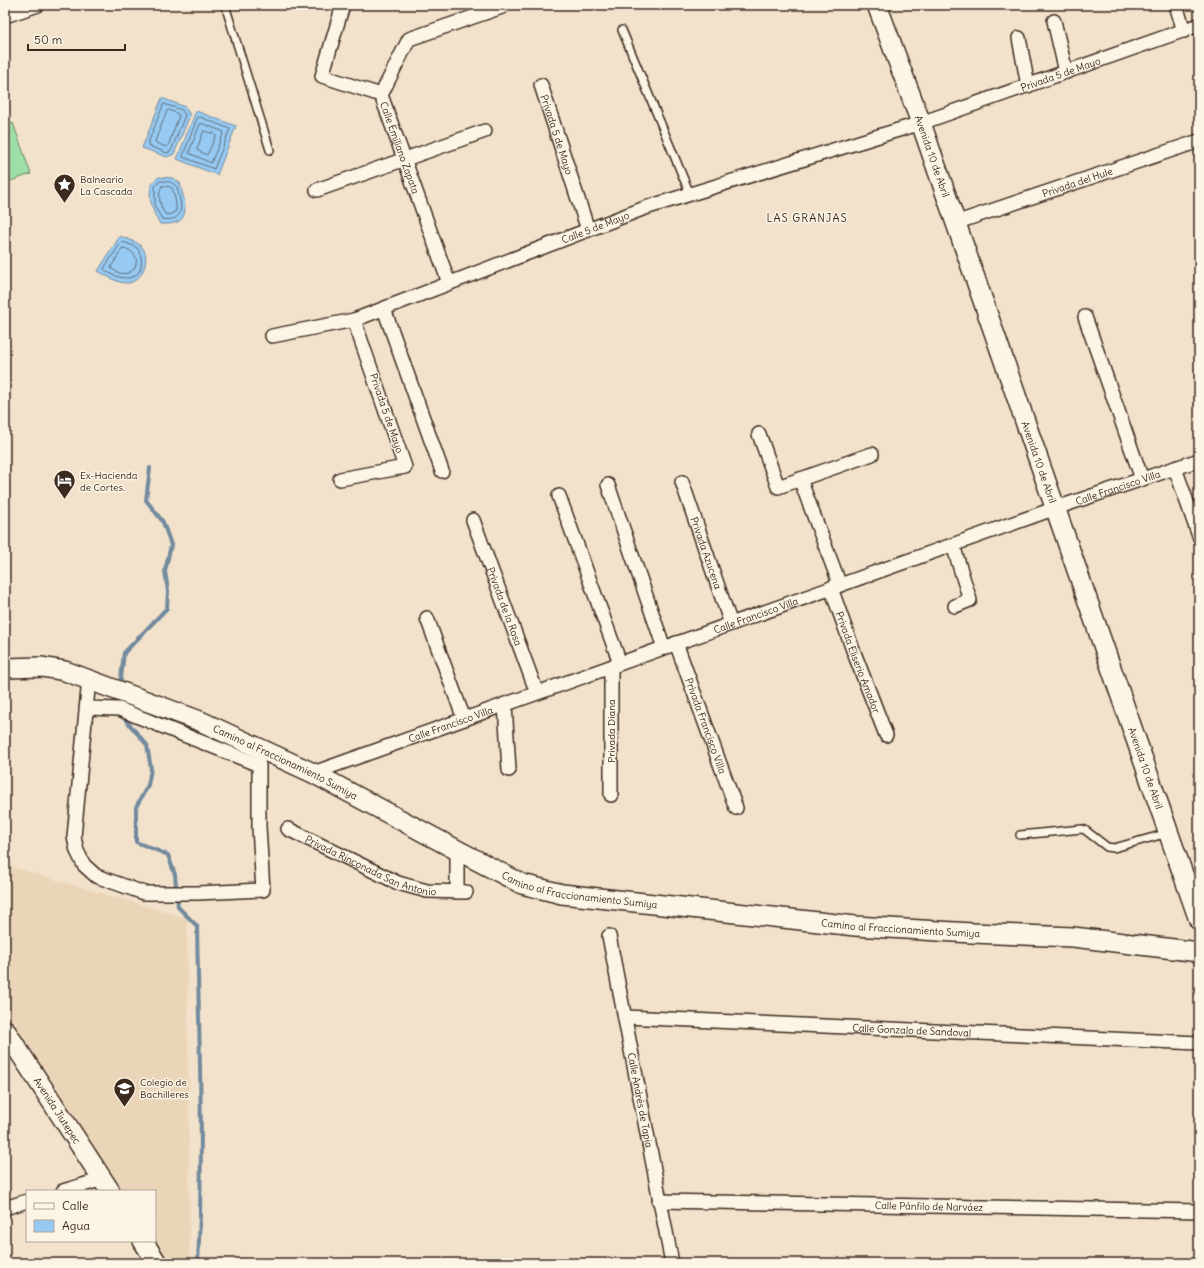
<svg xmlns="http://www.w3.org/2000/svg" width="1204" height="1268" font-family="Delius,sans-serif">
<rect width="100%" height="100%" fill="#f2e2cb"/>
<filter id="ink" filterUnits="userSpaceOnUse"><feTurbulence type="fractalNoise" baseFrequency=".025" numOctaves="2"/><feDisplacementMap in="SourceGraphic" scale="8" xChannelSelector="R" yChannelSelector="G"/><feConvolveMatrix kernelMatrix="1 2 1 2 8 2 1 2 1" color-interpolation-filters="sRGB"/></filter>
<g filter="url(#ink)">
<path fill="#ebd5b9" d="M5 865 187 918 190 1263H161L147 1241H155V1191H114L5 1024Z"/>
<path fill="#9edea7" stroke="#6c8462" d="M13 123 31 174 5 183V126Z"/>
<path fill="#96caf3" stroke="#728a9e" d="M162 98 185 107 190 115 174 154 167 157 142 148Z
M196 111 236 126 217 175 177 159Z
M159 177 173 178 180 183C185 205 194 226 160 224 152 212 143 186 159 177Z
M120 236C126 239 135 241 140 245 152 255 144 280 129 283 118 284 107 276 98 271Z"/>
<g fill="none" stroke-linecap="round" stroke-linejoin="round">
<path stroke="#5f6a73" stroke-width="1" d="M164 104 182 110 185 115 171 151 167 153 149 146 148 144Z
M169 110 178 114 179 116 168 146 166 147 156 143 155 141 167 111Z
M198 117H200L230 129 214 169 183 157Z
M201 123 224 132 211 163 189 153Z
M204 131 215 134 216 136 207 155 197 150Z
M160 181C165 181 171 181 175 185 178 187 178 192 179 196 183 211 181 222 162 219L155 207V187Z
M162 186C165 186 169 186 172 188 174 192 177 207 176 211L169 215 165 214C160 208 157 192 162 186Z
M122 242C126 243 133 245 137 248 139 250 140 254 141 257 145 283 119 282 104 269Z
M123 248C149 253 133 287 111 268Z"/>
<path stroke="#728a9e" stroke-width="4" d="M120 686 124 653 167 608 168 591 165 571 171 545 163 522 146 500 150 468
M124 714V718L147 745 151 769 148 785 136 807V842L168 855 175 875 178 907 197 926C199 1038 204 1151 198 1263"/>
<defs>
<path id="lane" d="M225 5 270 150
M622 30 690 194
M1020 835 1082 829 1085 830 1107 847 1114 848 1168 833"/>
<g id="street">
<path id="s1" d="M343 5 322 76 381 95 449 283"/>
<path d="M1176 5 1184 31"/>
<path d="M5 16 38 5"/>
<path d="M1054 21 1066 72"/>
<path d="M1019 38 1028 86"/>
<path id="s2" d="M541 85 588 230"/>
<path d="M381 95 409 39 502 7 503 5"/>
<path d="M317 190 485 131"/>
<path id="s3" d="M955 223 1199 141"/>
<path d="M384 309 442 471"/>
<path d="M1085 317 1142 479"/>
<path id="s4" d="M272 336 354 320 645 208 921 123 1199 25"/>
<path d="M759 434 778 487 872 454"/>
<path d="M1175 468 1199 536"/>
<path d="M340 479 405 467 354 320"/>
<path d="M800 479 840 585"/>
<path id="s5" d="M682 482 731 624"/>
<path d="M608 485 664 648"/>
<path d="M559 496 620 663"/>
<path id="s6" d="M473 520 537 693"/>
<path d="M953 545 970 600 955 606"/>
<path id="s7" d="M831 588 853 650 886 735"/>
<path d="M427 618 464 719"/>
<path id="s8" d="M676 643 736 808"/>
<path d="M611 667V795"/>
<path d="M505 704 509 770"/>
<path d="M86 708 119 709 259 765V827L263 890 198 893H144L96 876 84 865 77 851 74 837 89 679"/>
<path id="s9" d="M313 773 1056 508 1199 460"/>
<path id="s10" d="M288 829 398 883 427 891 466 892"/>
<path d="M457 892V850"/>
<path id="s11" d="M609 936 672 1263"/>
<path id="s12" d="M625 1017 1199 1043"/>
<path d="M63 1191 103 1179"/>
<path id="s13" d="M659 1201 1199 1211"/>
<path d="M5 1208 27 1201"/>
</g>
<g id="secondary">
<path id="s14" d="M877 5 921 123 1199 920"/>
<path id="s15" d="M5 668 42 667 65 671 200 721 313 773 457 850 522 884 562 894 855 926 972 933 1073 937 1199 952"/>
<path id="s16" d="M5 1030 110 1191"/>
<path d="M143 1241 157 1263"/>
</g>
</defs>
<use href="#lane" stroke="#3b2a1e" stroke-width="10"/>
<use href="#street" stroke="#3b2a1e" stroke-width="16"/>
<use href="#secondary" stroke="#3b2a1e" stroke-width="22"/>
<use href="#lane" stroke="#fcf5e5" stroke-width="7"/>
<use href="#street" stroke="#fcf5e5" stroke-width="13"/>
<use href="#secondary" stroke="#fcf5e5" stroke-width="19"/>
</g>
</g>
<defs>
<symbol id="sight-pin" viewBox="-11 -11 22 30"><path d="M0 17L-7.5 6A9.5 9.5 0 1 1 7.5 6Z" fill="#3b2a1e" stroke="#fcf5e5"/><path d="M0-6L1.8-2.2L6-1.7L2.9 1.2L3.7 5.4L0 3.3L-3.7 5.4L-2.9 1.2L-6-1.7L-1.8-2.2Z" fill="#fff"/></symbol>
<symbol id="hotel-pin" viewBox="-11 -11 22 30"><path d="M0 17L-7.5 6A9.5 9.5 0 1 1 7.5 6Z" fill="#3b2a1e" stroke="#fcf5e5"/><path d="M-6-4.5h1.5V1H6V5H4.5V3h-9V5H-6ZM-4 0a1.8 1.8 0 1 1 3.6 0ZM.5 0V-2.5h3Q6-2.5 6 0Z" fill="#fff"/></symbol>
<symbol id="school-pin" viewBox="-11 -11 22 30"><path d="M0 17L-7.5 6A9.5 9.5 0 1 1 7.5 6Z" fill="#3b2a1e" stroke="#fcf5e5"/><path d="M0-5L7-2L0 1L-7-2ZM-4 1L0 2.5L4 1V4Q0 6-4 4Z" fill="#fff"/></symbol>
</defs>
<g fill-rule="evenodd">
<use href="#sight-pin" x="52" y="172" width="25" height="34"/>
<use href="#hotel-pin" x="52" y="468" width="25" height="34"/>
<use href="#school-pin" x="112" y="1076" width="25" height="34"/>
</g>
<g text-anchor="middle" stroke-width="3" stroke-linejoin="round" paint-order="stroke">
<g font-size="10" fill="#3b2a1e" stroke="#fcf5e5">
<text dy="4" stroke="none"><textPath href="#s4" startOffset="832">Privada 5 de Mayo</textPath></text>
<text dy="4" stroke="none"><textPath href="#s2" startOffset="52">Privada 5 de Mayo</textPath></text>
<text dy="4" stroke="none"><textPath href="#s1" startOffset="192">Calle Emiliano Zapata</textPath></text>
<text dy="4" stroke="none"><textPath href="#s14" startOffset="161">Avenida 10 de Abril</textPath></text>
<text dy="4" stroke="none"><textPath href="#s3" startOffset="129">Privada del Hule</textPath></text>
<text dy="4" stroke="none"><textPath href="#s4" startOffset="342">Calle 5 de Mayo</textPath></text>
<text transform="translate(387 413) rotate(71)" y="4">Privada 5 de Mayo</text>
<text dy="4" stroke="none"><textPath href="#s14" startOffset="485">Avenida 10 de Abril</textPath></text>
<text dy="4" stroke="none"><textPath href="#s9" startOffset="854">Calle Francisco Villa</textPath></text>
<text dy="4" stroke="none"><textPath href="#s5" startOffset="75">Privada Azucena</textPath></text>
<text dy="4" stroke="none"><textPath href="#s6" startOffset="92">Privada de la Rosa</textPath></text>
<text dy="4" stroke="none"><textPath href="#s9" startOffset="470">Calle Francisco Villa</textPath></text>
<text dy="4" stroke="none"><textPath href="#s7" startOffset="79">Privada Eliserio Amador</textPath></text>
<text dy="4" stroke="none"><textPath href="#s9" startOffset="146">Calle Francisco Villa</textPath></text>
<text dy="4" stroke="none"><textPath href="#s8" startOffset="88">Privada Francisco Villa</textPath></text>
<text transform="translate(611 731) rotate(-90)" y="4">Privada Diana</text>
<text dy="4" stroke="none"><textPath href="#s15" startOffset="299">Camino al Fraccionamiento Sumiya</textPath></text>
<text dy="4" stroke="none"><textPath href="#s14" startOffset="809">Avenida 10 de Abril</textPath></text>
<text dy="4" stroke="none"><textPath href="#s10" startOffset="91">Privada Rinconada San Antonio</textPath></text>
<text dy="4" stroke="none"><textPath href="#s15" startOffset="623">Camino al Fraccionamiento Sumiya</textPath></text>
<text dy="4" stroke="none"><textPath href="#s15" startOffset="947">Camino al Fraccionamiento Sumiya</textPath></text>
<text dy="4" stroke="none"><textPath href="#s12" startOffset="287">Calle Gonzalo de Sandoval</textPath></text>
<text dy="4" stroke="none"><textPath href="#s11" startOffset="167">Calle Andrés de Tapia</textPath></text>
<text dy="4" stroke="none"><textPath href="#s16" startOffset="96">Avenida Jiutepec</textPath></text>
<text dy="4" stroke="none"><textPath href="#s13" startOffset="270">Calle Pánfilo de Narváez</textPath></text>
</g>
<g font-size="10" fill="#3b2a1e" stroke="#fcf5e5" text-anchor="start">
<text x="80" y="183">Balneario<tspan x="80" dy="12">La Cascada</tspan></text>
<text x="80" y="479">Ex-Hacienda<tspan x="80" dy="12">de Cortes.</tspan></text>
<text x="140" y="1086">Colegio de<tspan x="140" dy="12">Bachilleres</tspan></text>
</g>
<g font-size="11" letter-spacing="1" fill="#3b2a1e" stroke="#fcf5e5">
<text x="807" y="222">LAS GRANJAS</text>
</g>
</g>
<rect width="1204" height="1268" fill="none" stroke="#fcf5e5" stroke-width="20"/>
<rect x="10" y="10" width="1184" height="1248" fill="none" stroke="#3b2a1e" stroke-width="1.5" filter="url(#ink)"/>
<rect x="26" y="1190" width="130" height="52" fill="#fcf5e5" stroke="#afa495"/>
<rect x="34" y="1203" width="20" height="6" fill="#fcf5e5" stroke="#afa495"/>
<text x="62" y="1210" font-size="12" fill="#3b2a1e">Calle</text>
<rect x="34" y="1220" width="20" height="12" fill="#96caf3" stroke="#afa495"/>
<text x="62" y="1230" font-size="12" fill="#3b2a1e">Agua</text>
<path d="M28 44v6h97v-6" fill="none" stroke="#3b2a1e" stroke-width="2"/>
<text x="34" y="44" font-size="12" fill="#3b2a1e" stroke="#fcf5e5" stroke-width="3" paint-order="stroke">50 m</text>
</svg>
